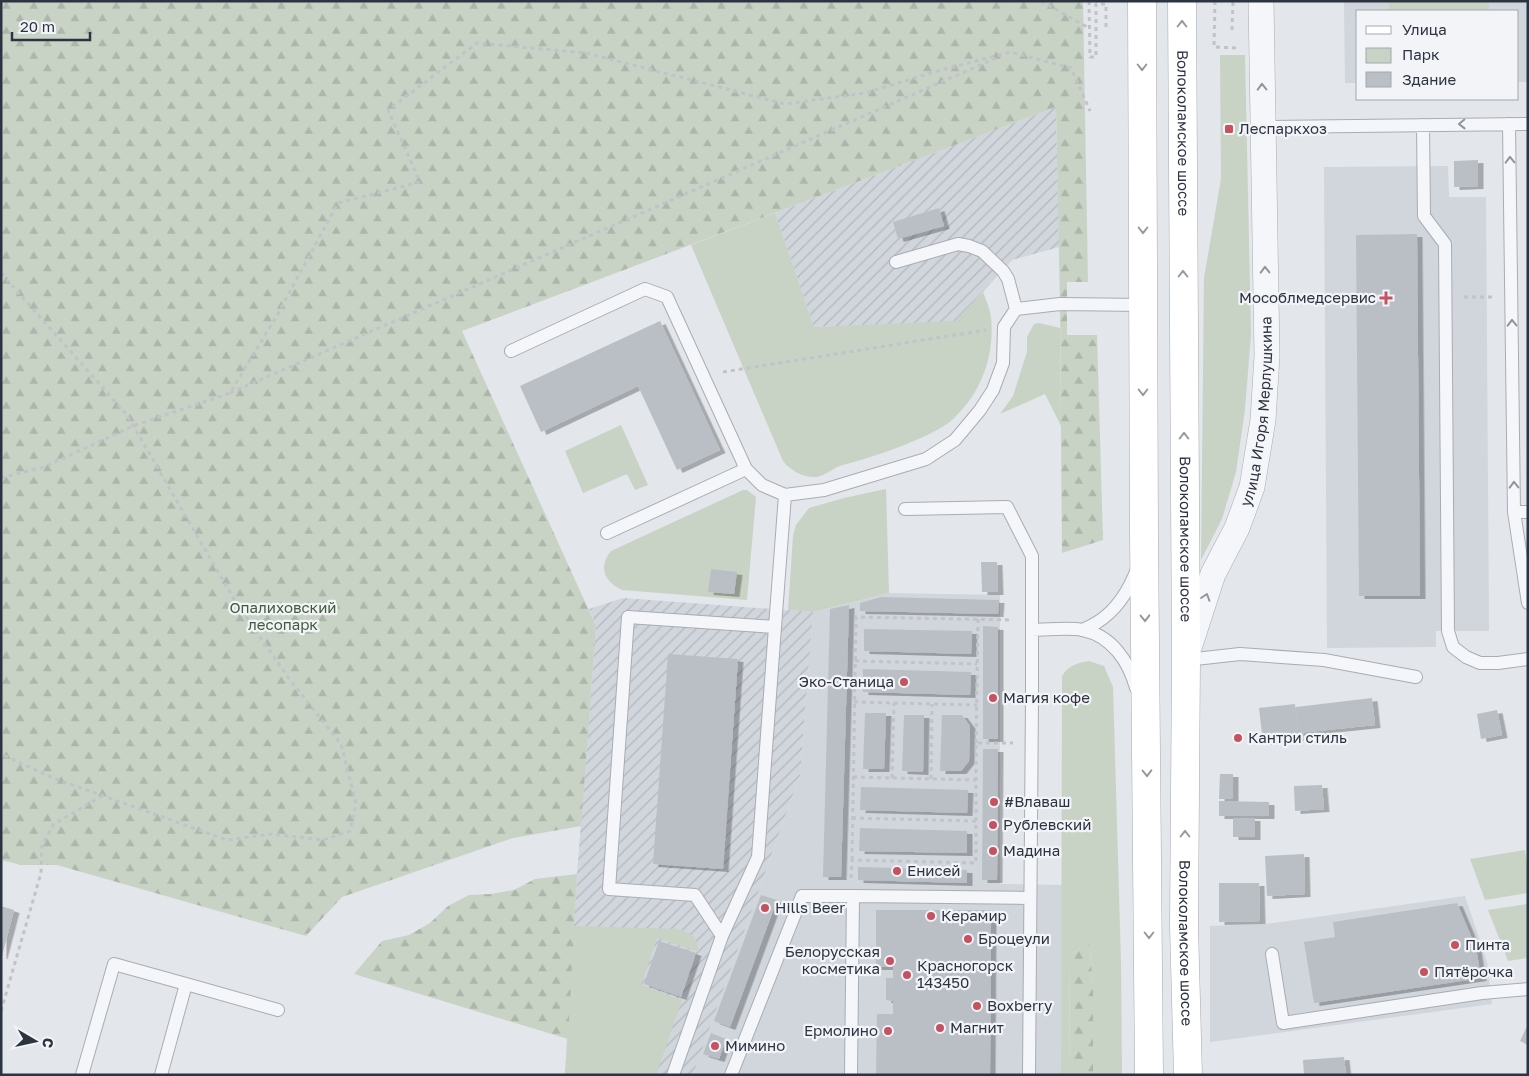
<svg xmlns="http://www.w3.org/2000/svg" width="1529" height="1076" font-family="'Golos Text',sans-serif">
<defs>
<pattern id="industrial-furrows" width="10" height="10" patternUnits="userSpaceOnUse" patternTransform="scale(1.25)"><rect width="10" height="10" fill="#d1d5dc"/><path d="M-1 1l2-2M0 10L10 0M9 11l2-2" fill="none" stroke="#b4b7be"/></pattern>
<pattern id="forest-firs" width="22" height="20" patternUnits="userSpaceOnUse" patternTransform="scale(1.25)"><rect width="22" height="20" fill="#c8d3c5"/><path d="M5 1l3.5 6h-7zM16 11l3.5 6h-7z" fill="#acb6aa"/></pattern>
<filter id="shadow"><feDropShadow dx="5.5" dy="3" stdDeviation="0" flood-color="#0004"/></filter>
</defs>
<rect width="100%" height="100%" fill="#e3e6ea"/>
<path fill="#d1d5dc" d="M1344 1H1528V82H1518V11H1358V83H1345Z
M1448 166 1449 197H1486L1489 631H1436V647L1327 648 1324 167Z
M889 593 1000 595V884L1062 885 1061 1075H693L800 775 813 612Z
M1465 896 1487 962 1492 1004 1210 1042V926L1266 924Z"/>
<path fill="url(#industrial-furrows)" d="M1056 107 1059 247 1012 260 955 322 814 327 775 213Z
M623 598 813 612 800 775 693 1075H565L577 874 596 626 589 609Z"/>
<path fill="#c8d3c5" d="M1389 1H1489V11H1389Z
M1220 55H1245L1251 334 1245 409 1236 472 1222 519 1201 560 1204 278 1221 179Z
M775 213 814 327 955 321 983 292C986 300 990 309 991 317 995 356 981 394 952 420 931 438 871 458 843 465 834 467 825 476 816 477 803 478 790 470 783 461L691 245Z
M1039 323 1060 328 1061 426 1045 394 1000 414 1013 396 1027 352V337L1034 324Z
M621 425 648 485 635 490 627 474 583 493 565 451Z
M886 489 889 593 813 612 788 610 793 536 796 525 809 508 844 498Z
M743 490H747L756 497 747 600 622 590C604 581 598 567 611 551Z
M1089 661 1104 666 1113 687 1121 962 1122 1075H1093V985L1089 940 1070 956 1069 1075H1061L1062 676C1069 665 1077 663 1089 661Z
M1525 850 1528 870V893L1485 900 1470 859Z
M1528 904V958L1508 961 1488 910Z
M574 926 679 929C693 934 697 937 699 952L657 938 641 985 682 1000 656 1075H565Z"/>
<path fill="url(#forest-firs)" d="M1 1H1083L1088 282H1067V335H1097L1103 540 1062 553 1060 304 1056 107 462 331 596 626 581 826 513 838 342 897 306 936 57 865H21L1 860Z
M577 874 568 1039 354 974 382 941 409 935 430 923 448 906 469 895 491 894 514 890 535 879Z
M1089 940 1093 985V1075H1069L1070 956Z"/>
<path fill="#babfc6" filter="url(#shadow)" d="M1478 160V186L1454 187V161Z
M939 208 944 226 898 239 893 222Z
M1417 234 1420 596H1359L1356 235Z
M660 321 720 450 677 470 638 386 541 432 520 386Z
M981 562H997L998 592H982Z
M711 569 737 572 734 594 708 592Z
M881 597 999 600 998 614 860 611V603Z
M849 605 841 877H823L830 609Z
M983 626 998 627V739H983Z
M864 629 972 631 971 654 864 651Z
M668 654 738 659 723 869 653 864Z
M863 669 971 672 970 695 863 692Z
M1372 698 1375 725 1298 733 1296 707Z
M1295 704 1298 738 1263 742 1259 708Z
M1497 710 1502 735 1481 739 1477 714Z
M865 713H886L884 769H863Z
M904 715H924L923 772 902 771Z
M942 715H962L970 726 969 761 961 771H940Z
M983 749H998L997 880H982Z
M1220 774H1233V799H1219Z
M1322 785 1324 809 1295 811 1294 786Z
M861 787 968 790 967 813 860 810Z
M1219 801 1269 802V816H1219Z
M1233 818H1255V837H1233Z
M860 828 967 831V853L859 851Z
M1304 854 1305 894 1267 896 1265 856Z
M858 867 967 870V883L858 880Z
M1219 883H1259L1260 921 1219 922Z
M761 895 777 900 730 1027 714 1021Z
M1457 903 1476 948 1481 978 1314 1003 1304 942 1335 937 1333 922Z
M1 906 14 910 2 956H1Z
M876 910H991L990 1075 876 1074 877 1014H893V1001L886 1000V978H893V967H876Z
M659 941 696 953 681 997 644 984Z
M1528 1024V1045L1520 1041Z
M711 1033 726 1039 719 1059 703 1054Z
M1344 1057 1346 1075H1304L1303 1060Z"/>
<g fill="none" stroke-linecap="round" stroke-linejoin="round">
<defs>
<path id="lane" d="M1509 124 1514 512 1528 603
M1423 125 1424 216 1445 244 1448 631 1453 647 1466 657 1480 663H1498L1528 659
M1263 127 1528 124
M896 262 958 244 969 246 982 251 1003 271 1008 279 1016 309
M511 351 645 289 667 297 746 469 762 485 785 495 824 490 926 459 955 440 980 410 993 390 1003 363 1004 327 1016 309 1060 304 1143 305
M905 509 1007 507 1032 556V699L1029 1075
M1514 512H1528
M607 533 746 469
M775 627 785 495
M1032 630C1048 630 1067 627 1083 630 1112 636 1129 662 1136 688
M1082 630C1105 621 1119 606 1130 585 1133 579 1136 573 1138 566
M1186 660 1240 654 1324 660 1416 677
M1272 954 1283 1023 1482 993 1528 989
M82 1075 114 964 186 984
M161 1075 186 984 278 1010
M673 1075 722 936 758 857 775 627 628 617 609 889 695 895 722 936
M731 1075 802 896H853
M851 1075 853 896 1030 898"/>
<g id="street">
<path id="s1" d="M1189 648 1213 574 1237 528 1252 487 1263 420 1267 356 1261 1"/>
</g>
<g id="primary">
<path d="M1142 1 1144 535 1149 1075"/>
<path id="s2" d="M1182 1 1186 660 1184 926 1188 1075"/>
</g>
</defs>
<use href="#lane" stroke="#a8adb4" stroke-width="14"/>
<use href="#street" stroke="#a8adb4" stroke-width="26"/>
<use href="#primary" stroke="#a3aab5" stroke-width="29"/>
<path stroke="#c1c3c9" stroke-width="3" stroke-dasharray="4 4" stroke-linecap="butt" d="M1041 1 1089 28
M1089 1 1090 57H1096V4H1106V30
M1215 1 1214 47 1238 48
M1232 30 1233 1
M1 273 127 415 235 601 290 680 341 744 356 804 350 831 323 840 272 834 227 840 53 778 1 754
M1464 297H1493
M723 372 986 330
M230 393 1001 56
M1 478 44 467 133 426 230 393 276 317 338 203 420 182 388 110 477 43 586 53 785 104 865 93 934 72 1010 52 1071 68 1090 111
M855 661 977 664
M854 702 977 705
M976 743 978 619
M853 777 976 780
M892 778 894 703
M931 779 932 704
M852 818 976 821
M852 860 856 617 1013 620
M851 878 852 860 976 863V743H1013
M1 1011 41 873 42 845 54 824 102 796"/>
<use href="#lane" stroke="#f5f6f9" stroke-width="12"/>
<use href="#street" stroke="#f5f6f9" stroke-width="25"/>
<use href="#primary" stroke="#fff" stroke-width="28"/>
</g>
<defs><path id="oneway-chevron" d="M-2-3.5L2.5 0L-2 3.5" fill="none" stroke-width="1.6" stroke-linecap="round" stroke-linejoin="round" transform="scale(1.25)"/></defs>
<g stroke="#9699a0">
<use href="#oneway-chevron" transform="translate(1182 24) rotate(-90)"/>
<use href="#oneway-chevron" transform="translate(1142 67) rotate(90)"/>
<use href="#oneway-chevron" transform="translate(1143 230) rotate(90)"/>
<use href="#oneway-chevron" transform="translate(1183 274) rotate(-90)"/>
<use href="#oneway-chevron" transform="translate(1143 392) rotate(90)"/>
<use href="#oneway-chevron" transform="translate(1184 436) rotate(-90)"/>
<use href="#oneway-chevron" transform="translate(1145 618) rotate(89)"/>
<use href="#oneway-chevron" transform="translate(1147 773) rotate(89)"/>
<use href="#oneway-chevron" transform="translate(1185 834) rotate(-90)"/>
<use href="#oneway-chevron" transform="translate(1149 935) rotate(90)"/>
</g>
<g stroke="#90949d">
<use href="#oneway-chevron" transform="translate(1262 87) rotate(-91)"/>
<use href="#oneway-chevron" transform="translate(1462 124) rotate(179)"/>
<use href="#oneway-chevron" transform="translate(1510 160) rotate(-91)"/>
<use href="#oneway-chevron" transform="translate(1265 270) rotate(-91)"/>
<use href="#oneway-chevron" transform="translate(1512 323) rotate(-91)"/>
<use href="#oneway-chevron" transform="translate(1514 485) rotate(-91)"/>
<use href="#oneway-chevron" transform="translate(1206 597) rotate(-72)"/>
</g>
<g fill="#c55261" stroke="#f2f4f7" stroke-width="2">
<rect x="1224" y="124" width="10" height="10" rx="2.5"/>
<path d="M1383.5 290.5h5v5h5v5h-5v5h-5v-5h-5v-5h5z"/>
<circle cx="904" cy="682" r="5"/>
<circle cx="993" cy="698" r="5"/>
<circle cx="1238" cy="738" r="5"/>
<circle cx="994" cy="802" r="5"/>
<circle cx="993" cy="825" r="5"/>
<circle cx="993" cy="851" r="5"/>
<circle cx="897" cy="871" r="5"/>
<circle cx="765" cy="908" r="5"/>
<circle cx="931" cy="916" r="5"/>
<circle cx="968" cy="939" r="5"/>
<circle cx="1455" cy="945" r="5"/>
<circle cx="890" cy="961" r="5"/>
<circle cx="1424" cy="972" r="5"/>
<circle cx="907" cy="975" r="5"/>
<circle cx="977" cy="1006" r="5"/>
<circle cx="940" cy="1028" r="5"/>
<circle cx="888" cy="1031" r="5"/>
<circle cx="715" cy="1046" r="5"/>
</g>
<g text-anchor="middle" stroke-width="4.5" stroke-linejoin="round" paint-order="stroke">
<g font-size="15" fill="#2c3341" stroke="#f2f4f7" text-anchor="start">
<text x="1239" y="134">Леспаркхоз</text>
<text x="1376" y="303" text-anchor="end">Мособлмедсервис</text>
<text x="894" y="687" text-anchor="end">Эко-Станица</text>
<text x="1003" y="703">Магия кофе</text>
<text x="1248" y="743">Кантри стиль</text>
<text x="1004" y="807">#Влаваш</text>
<text x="1003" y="830">Рублевский</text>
<text x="1003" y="856">Мадина</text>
<text x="907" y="876">Енисей</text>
<text x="775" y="913">Hills Beer</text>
<text x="941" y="921">Керамир</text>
<text x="978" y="944">Броцеули</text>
<text x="1465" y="950">Пинта</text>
<text x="880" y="957" text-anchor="end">Белорусская<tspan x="880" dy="17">косметика</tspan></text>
<text x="917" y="971">Красногорск<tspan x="917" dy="17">143450</tspan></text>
<text x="1434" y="977">Пятёрочка</text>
<text x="987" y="1011">Boxberry</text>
<text x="950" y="1033">Магнит</text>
<text x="878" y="1036" text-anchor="end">Ермолино</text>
<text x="725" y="1051">Мимино</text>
</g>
<g font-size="15" fill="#2c3341" stroke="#f2f4f7">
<text dy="5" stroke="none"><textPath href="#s2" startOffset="132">Волоколамское шоссе</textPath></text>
<text dy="5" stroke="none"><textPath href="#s1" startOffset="249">улица Игоря Мерлушкина</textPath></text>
<text dy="5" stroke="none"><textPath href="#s2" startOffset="538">Волоколамское шоссе</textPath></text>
<text dy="5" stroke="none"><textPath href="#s2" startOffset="942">Волоколамское шоссе</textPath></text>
</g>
<g font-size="15" fill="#405c3a" stroke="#f2f4f7">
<text x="283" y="613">Опалиховский<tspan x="283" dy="17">лесопарк</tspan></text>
</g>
</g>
<rect width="1529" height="1076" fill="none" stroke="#2c3341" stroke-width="5"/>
<rect x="1356" y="10" width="162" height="90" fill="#f2f4f7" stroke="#a3a7ae"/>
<rect x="1366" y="26" width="25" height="8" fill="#ffffff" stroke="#a3a7ae"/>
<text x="1402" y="35" font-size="15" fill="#2c3341">Улица</text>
<rect x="1366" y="48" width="25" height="15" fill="#c8d3c5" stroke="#a3a7ae"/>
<text x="1402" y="60" font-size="15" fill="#2c3341">Парк</text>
<rect x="1366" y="72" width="25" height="15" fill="#babfc6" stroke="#a3a7ae"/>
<text x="1402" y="85" font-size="15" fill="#2c3341">Здание</text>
<g transform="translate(35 1041) rotate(99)" stroke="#f2f4f7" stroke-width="4" paint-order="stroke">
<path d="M0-4L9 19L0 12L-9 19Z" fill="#2c3341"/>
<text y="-8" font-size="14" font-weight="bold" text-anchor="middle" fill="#2c3341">С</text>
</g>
<path d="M12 32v8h78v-8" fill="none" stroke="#2c3341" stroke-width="2.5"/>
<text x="20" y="32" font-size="15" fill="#2c3341" stroke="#f2f4f7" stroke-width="4" paint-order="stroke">20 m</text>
</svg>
